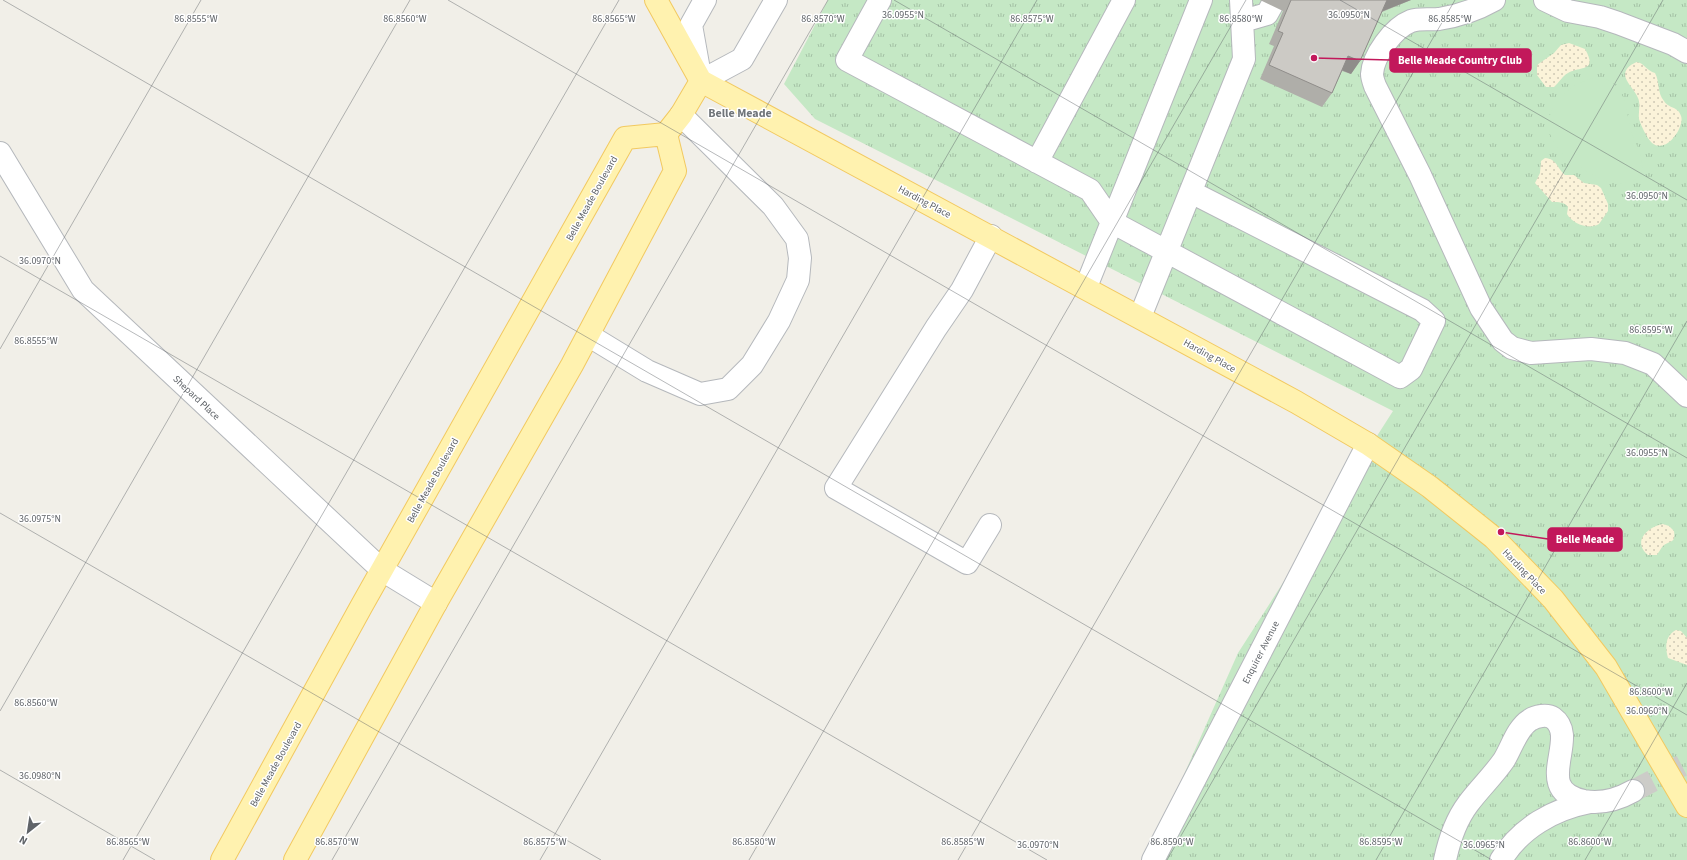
<svg xmlns="http://www.w3.org/2000/svg" width="1687" height="860" font-family="'Source Sans 3',sans-serif">
<defs>
<pattern id="grass-tufts" width="24" height="20" patternUnits="userSpaceOnUse"><rect width="24" height="20" fill="#c5e8c5"/><path d="M3 7l-1-3M5 7V3M7 7l1-3M15 17l-1-3M17 17v-4M19 17l1-3" fill="none" stroke="#a3c0a4"/></pattern>
<pattern id="sand-dots" width="8" height="8" patternUnits="userSpaceOnUse"><rect width="8" height="8" fill="#fbf3d9"/><path d="M2 2h.1M6 6h.1" fill="none" stroke="#cec8b4" stroke-width="1.8" stroke-linecap="round"/></pattern>
</defs>
<rect width="100%" height="100%" fill="#f1efe8"/>
<path fill="url(#grass-tufts)" d="M828 0H1687V860H1146L1238 653 1393 411 815 119 784 84Z"/>
<path fill="url(#sand-dots)" d="M1569 43 1585 49C1598 72 1581 66 1568 73 1562 76 1559 83 1554 87H1546L1537 75V65L1554 53 1561 45Z
M1637 62C1644 63 1647 71 1655 73 1660 82 1657 93 1664 101 1669 109 1678 106 1681 116 1685 126 1667 155 1652 143 1647 138 1641 126 1639 119 1638 112 1641 105 1638 98 1635 90 1625 82 1625 74 1626 67 1632 64 1637 62Z
M1545 158C1557 159 1557 168 1565 175H1574L1584 183 1597 185 1601 188 1608 204V211L1599 224C1590 230 1572 224 1567 214L1568 207C1564 202 1559 202 1552 202L1535 183 1540 173 1541 161Z
M1663 524 1669 526 1674 531C1676 544 1670 540 1663 546 1661 548 1659 552 1657 555H1648C1632 542 1647 527 1663 524Z
M1676 630 1681 631 1687 638V665L1668 658C1665 647 1665 636 1676 630Z"/>
<path fill="#c5e8c5" d="M1600 77C1607 79 1613 82 1618 88 1628 101 1627 121 1633 137 1636 145 1642 153 1642 163 1643 170 1640 177 1634 180 1617 189 1600 179 1585 170 1556 154 1533 126 1562 96 1573 85 1585 79 1600 77Z"/>
<g fill="none" stroke-linecap="round" stroke-linejoin="round">
<path stroke="#ccccc8" stroke-width="22" stroke-dasharray="22 11" stroke-linecap="butt" d="M1633 791 1687 763"/>
<defs>
<path id="minor" d="M705 0 691 25 701 81 742 59 776 0
M880 0 847 60 1090 190 1112 222 1400 377 1411 369 1434 321 1422 310 1191 192
M1494 0C1478 9 1458 16 1439 19 1430 20 1420 18 1411 21 1393 28 1373 56 1372 74 1372 78 1374 83 1375 86L1420 175 1481 308 1503 341 1512 348 1531 353 1591 349 1625 353 1653 364 1687 396
M1545 0 1568 11 1600 17 1618 23 1673 44 1687 52
M1243 21 1267 14 1272 5
M0 153 83 290 382 570 436 603
M1037 162 1124 0
M1086 287 1201 0
M1140 317 1244 59 1241 0
M588 335 647 371 700 394 728 389 752 365 779 321 798 280 800 258 797 239 773 206 681 115
M990 525 967 563 836 488 936 328 962 290 991 236
M1153 860 1368 444
M1445 860C1449 841 1456 820 1468 804 1479 789 1493 776 1504 760 1512 747 1517 728 1530 720 1536 716 1547 714 1553 718 1581 738 1530 790 1584 801 1601 804 1617 800 1633 791
M1501 860C1520 828 1554 809 1590 802"/>
<path id="major" d="M656 0 701 81 1296 402 1368 444 1430 487 1494 538 1553 599 1606 667 1687 806
M222 860 361 607 625 138 666 134 681 115 701 81
M295 860 436 603 572 365 675 171 666 134"/>
</defs>
<use href="#minor" stroke="#b5b8bc" stroke-width="24"/>
<use href="#major" stroke="#f2c960" stroke-width="24"/>
<use href="#minor" stroke="#fff" stroke-width="22"/>
<use href="#major" stroke="#fff2af" stroke-width="22"/>
</g>
<path fill="#afaea9" d="M1260 0H1411L1382 12 1360 61 1351 74 1342 71 1332 93 1322 107 1260 79 1274 46 1269 44 1283 11Z"/>
<path fill="#8f8d8a" d="M1387 0H1411L1378 13Z
M1348 56 1360 61 1351 74 1339 69Z"/>
<path fill="#cccac5" stroke="#8f8d8a" d="M1291 0H1387L1360 61 1348 56 1332 93 1269 65 1283 33 1278 31Z"/>
<path fill="none" stroke="#5f6368" stroke-width="1" stroke-opacity="0.45" d="M3 0 1492 860M448 0 1687 715M894 0 1687 458M1340 0 1687 200M0 256 1047 860M0 349 201 0M0 513 601 860M0 711 410 0M0 770 155 860M123 860 619 0M332 860 828 0M540 860 1037 0M749 860 1246 0M958 860 1455 0M1167 860 1663 0M1376 860 1687 321M1585 860 1687 683"/>
<g text-anchor="middle" stroke-width="3" stroke-linejoin="round" paint-order="stroke">
<g font-size="10" fill="#5f6368" stroke="#fff">
<text transform="translate(591 198) rotate(-61)" y="4">Belle Meade Boulevard</text>
<text transform="translate(925 201) rotate(28)" y="4">Harding Place</text>
<text transform="translate(1210 355) rotate(29)" y="4">Harding Place</text>
<text transform="translate(197 397) rotate(43)" y="4">Shepard Place</text>
<text transform="translate(432 480) rotate(-61)" y="4">Belle Meade Boulevard</text>
<text transform="translate(1525 571) rotate(46)" y="4">Harding Place</text>
<text transform="translate(1260 652) rotate(-63)" y="4">Enquirer Avenue</text>
<text transform="translate(275 764) rotate(-61)" y="4">Belle Meade Boulevard</text>
</g>
<g font-size="12" font-weight="bold" fill="#70757a" stroke="#fff">
<text x="740" y="117">Belle Meade</text>
</g>
</g>
<g font-size="10" text-anchor="middle" fill="#5f6368" stroke="#fff" stroke-width="3" stroke-linejoin="round" paint-order="stroke">
<text x="903" y="18">36.0955°N</text>
<text x="1349" y="18">36.0950°N</text>
<text x="196" y="22">86.8555°W</text>
<text x="405" y="22">86.8560°W</text>
<text x="614" y="22">86.8565°W</text>
<text x="823" y="22">86.8570°W</text>
<text x="1032" y="22">86.8575°W</text>
<text x="1241" y="22">86.8580°W</text>
<text x="1450" y="22">86.8585°W</text>
<text x="1647" y="199">36.0950°N</text>
<text x="40" y="264">36.0970°N</text>
<text x="1651" y="333">86.8595°W</text>
<text x="36" y="344">86.8555°W</text>
<text x="1647" y="456">36.0955°N</text>
<text x="40" y="522">36.0975°N</text>
<text x="1651" y="695">86.8600°W</text>
<text x="36" y="706">86.8560°W</text>
<text x="1647" y="714">36.0960°N</text>
<text x="40" y="779">36.0980°N</text>
<text x="128" y="845">86.8565°W</text>
<text x="337" y="845">86.8570°W</text>
<text x="545" y="845">86.8575°W</text>
<text x="754" y="845">86.8580°W</text>
<text x="963" y="845">86.8585°W</text>
<text x="1172" y="845">86.8590°W</text>
<text x="1381" y="845">86.8595°W</text>
<text x="1590" y="845">86.8600°W</text>
<text x="1038" y="848">36.0970°N</text>
<text x="1484" y="848">36.0965°N</text>
</g>
<path fill="none" stroke="#c2185b" stroke-width="1.5" d="M1314 58L1390 60M1501 532L1548 539"/>
<g fill="#c2185b" stroke="#fff" stroke-width="1.5">
<circle cx="1314" cy="58" r="4"/>
<circle cx="1501" cy="532" r="4"/>
</g>
<g fill="#c2185b" stroke="#c2185b" stroke-width="1.5">
<rect x="1390" y="49" width="141" height="23" rx="4"/>
<rect x="1548" y="528" width="74" height="23" rx="4"/>
</g>
<g font-size="11" text-anchor="middle" font-weight="bold" fill="#fff">
<text x="1460" y="64">Belle Meade Country Club</text>
<text x="1585" y="543">Belle Meade</text>
</g>
<g transform="translate(28 832) rotate(210)" stroke="#ffffff" stroke-width="3" paint-order="stroke">
<path d="M0-3L7 15L0 10L-7 15Z" fill="#5f6368"/>
<text y="-6" font-size="11" font-weight="bold" text-anchor="middle" fill="#5f6368">N</text>
</g>
</svg>
